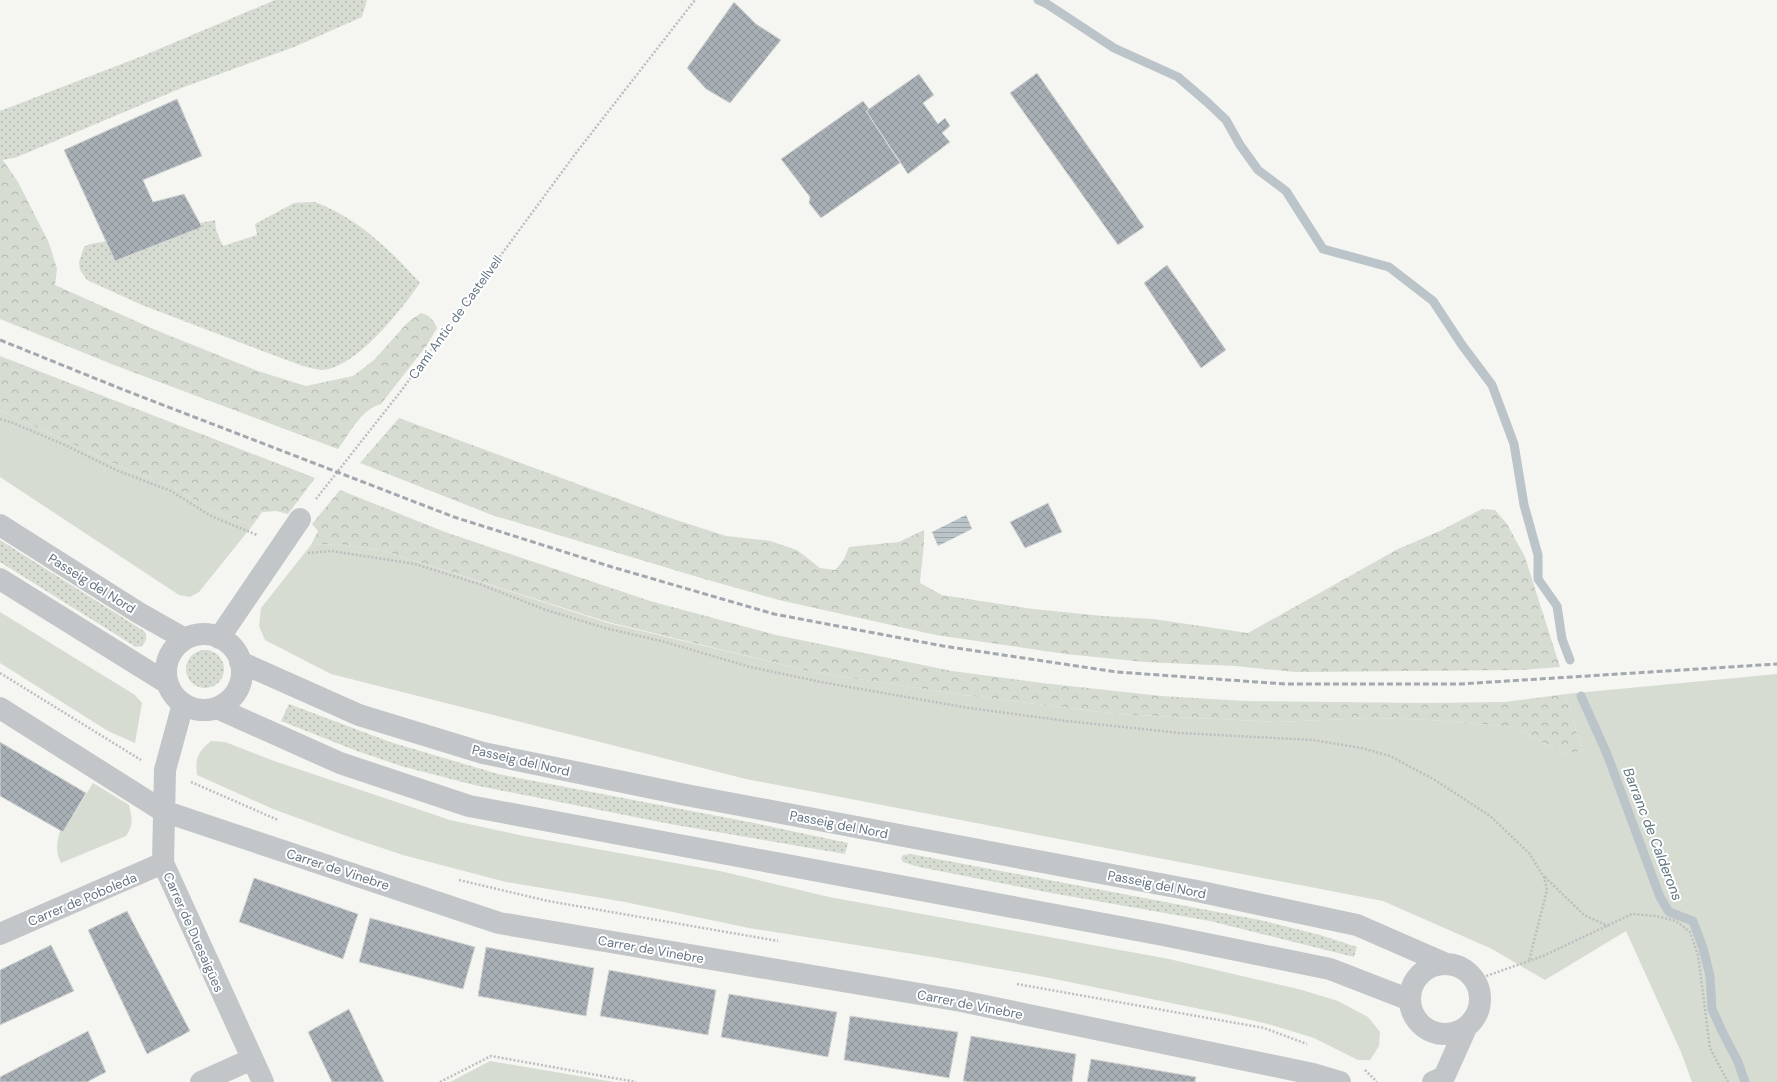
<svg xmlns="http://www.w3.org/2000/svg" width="1777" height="1082" font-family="'DM Sans',sans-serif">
<defs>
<pattern id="forest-crowns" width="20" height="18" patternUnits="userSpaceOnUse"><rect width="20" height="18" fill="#d6dcd2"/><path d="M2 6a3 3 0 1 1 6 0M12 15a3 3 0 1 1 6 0" fill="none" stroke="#b1b7b0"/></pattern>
<pattern id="garden-dots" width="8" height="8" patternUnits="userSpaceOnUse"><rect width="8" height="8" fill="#d6dcd2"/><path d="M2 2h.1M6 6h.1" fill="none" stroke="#b1b7b0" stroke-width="1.8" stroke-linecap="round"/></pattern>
<pattern id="water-rules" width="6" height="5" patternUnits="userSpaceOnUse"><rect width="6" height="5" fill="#bac4c9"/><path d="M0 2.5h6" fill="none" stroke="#9ba4a9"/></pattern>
<pattern id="building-cross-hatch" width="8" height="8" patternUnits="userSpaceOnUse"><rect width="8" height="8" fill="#a8b0b6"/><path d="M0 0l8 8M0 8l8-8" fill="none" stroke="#8c9499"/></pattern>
</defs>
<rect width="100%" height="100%" fill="#f5f5f1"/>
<path fill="#d6dcd2" d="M0 410 113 463 173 487 215 512 252 526 199 592 190 597 179 595 0 477Z
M337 544 381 550 608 623 813 672 963 695 1117 714 1277 722 1370 718 1430 720 1515 727 1563 754 1582 751 1566 694 1777 674V1082H1692L1681 1052 1626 931 1545 980 1492 949 1383 901 746 779 331 674 265 640 259 626 261 608 311 545Z
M0 612 135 695 142 703 135 743 108 731 0 663Z
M211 741 225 742 277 762 450 820 524 836 720 871 829 897 1169 959 1302 990 1338 1001 1368 1017 1380 1032 1379 1046 1370 1060H1358L1314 1038 1268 1024 1229 1015 1045 977 932 957 749 928 625 902 506 882 403 855 355 839 273 809 197 775C195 757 198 752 211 741Z
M93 783 129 805C132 818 134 825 126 836L61 863C55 851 57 843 60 831L63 832Z
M490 1061 614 1082H450Z"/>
<path fill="url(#forest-crowns)" d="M0 156 18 182 49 243 57 269 55 285 158 331 258 371 306 386 353 376 374 360 408 322 421 313C429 315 434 320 437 328L427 345 381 404C361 409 350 433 338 449L114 365 0 319Z
M0 356 315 478 288 514 276 511 262 512 252 526 215 512 173 487 113 463 0 410Z
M399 418 667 517 726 536 770 541 797 550 820 568 835 570 843 561 849 547 899 542 924 530C925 548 921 565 920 583L942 595 1033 609 1103 616 1153 619 1248 633 1398 549 1440 531 1482 509 1495 510 1507 524 1525 557 1560 667 1519 670 1296 672 1235 666 1145 662 1066 654 936 635 779 600 701 578 492 515 360 463Z
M340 490 445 532 650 601 776 635 952 671 1042 683 1161 696 1245 701 1424 703 1505 702 1566 694 1582 751 1563 754 1515 727 1430 720 1370 718 1277 722 1117 714 963 695 813 672 608 622 381 550 337 544 311 545 318 531 312 524Z"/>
<path fill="url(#garden-dots)" d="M275 0H367L362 17 294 47 184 87 17 157 3 160 0 156V111L145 55Z
M315 202C358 218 390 250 420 283 401 310 362 360 329 369 317 372 301 365 289 361L142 305 87 280 80 270 79 262 84 247 90 244 202 226 200 223 215 220 216 230 223 246 257 235 255 224 294 203Z
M0 540 144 631C148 637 146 641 142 646L136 647 0 562Z
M186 669a19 19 0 1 1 38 0a19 19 0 1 1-38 0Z
M289 704 390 742 498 774 754 823 848 843 845 854 670 824 474 785 401 766 357 751 281 721Z
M911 854 1260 920 1320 935 1357 947 1354 957 1210 921 1046 892 919 867 903 862 901 858 903 855Z"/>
<path fill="url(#water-rules)" d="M966 515 972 529 938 546 932 532Z"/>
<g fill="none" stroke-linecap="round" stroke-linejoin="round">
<path stroke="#bac4c9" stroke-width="9" d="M1038 0 1047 4 1114 48 1178 77 1207 102 1226 120 1240 145 1258 170 1286 191 1323 249 1389 267 1433 301 1462 345 1492 385 1514 444 1524 505 1538 555V579L1557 606 1562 639 1570 660
M1581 696 1607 754 1660 897 1669 912 1693 921 1703 948 1710 976 1712 1009 1723 1033 1738 1062 1745 1082"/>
</g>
<path fill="url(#building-cross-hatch)" stroke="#d6d6d4" d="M734 2 756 24 781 40 730 103 706 89 687 68Z
M1037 73 1144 227 1118 245 1010 93Z
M919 74 934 95 923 103 938 124 945 118 950 126 942 133 950 142 908 174 866 111Z
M177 99 202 156 143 180 153 202 184 194 202 227 115 261 64 150Z
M863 101 869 109 866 111 900 163 821 218 809 203 810 197 781 159Z
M1167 265 1226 350 1201 368 1144 283Z
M1048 503 1062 532 1025 548 1010 522Z
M0 742 86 793 63 832 0 796Z
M254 878 358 914 343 959 239 922Z
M127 911 190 1031 147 1054 88 930Z
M370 918 475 947 463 989 359 962Z
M51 945 74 991 0 1025V970Z
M486 947 594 968 586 1016 478 996Z
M609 970 716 990 708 1035 600 1016Z
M729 994 837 1012 828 1057 721 1037Z
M349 1009 384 1082H332L308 1032Z
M850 1016 958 1032 949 1078 844 1060Z
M88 1031 106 1072 87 1082H0V1077Z
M971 1036 1076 1054 1072 1082H971L963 1081Z
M1091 1059 1196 1077 1195 1082H1087Z"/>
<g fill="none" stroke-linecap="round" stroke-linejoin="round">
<path stroke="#bcbec0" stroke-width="2.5" stroke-dasharray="2 2" stroke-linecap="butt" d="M0 419 13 423 65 445 116 470 171 491 211 516 257 535
M316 499 401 391 576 153 695 0
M308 553 332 551 415 564 482 585 546 610 605 628 665 642 750 667 821 682 969 708 1067 721 1180 733 1313 740 1361 748 1390 756 1435 780 1490 816 1529 853 1544 877 1547 890 1529 961
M0 673 141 760
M191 782 278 820
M1545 877 1584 915 1608 926
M459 880 548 901 778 941
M1475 980 1543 956 1632 914 1656 916 1676 921 1690 932 1698 955 1710 1048 1728 1082
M1017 984 1264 1028 1307 1044
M1365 1070 1377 1082
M440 1082 491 1056 636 1082"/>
<path stroke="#c2c6c9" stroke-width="22" d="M0 525 139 613 185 639
M0 579 167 683
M166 672a38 38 0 1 1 76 0a38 38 0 1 1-76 0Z
M219 638 300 519
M240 662 359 715 483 753 686 795 1197 891 1357 925 1444 963
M183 704 165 770 163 863 263 1082
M0 708 163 811 499 923 961 1001 1313 1074 1340 1082
M217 708 340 763 469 806 1163 935 1330 969 1410 1000
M0 934 163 863
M1410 999a35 35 0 1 1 70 0a35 35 0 1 1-70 0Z
M201 1082 252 1059
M1433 1082 1444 1077 1466 1028"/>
<path stroke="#a3a8ae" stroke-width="3" stroke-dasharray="6 3" stroke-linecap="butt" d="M0 340 124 390 454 517 612 567 774 614 943 646 1117 672 1285 684H1460L1777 664"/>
</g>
<g text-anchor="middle" stroke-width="4" stroke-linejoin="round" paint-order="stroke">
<g font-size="13" fill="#647483" stroke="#fff">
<text transform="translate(455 317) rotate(-54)" y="5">Camí Antic de Castellvell</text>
<text transform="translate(92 583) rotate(32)" y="5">Passeig del Nord</text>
<text transform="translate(521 760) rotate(13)" y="5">Passeig del Nord</text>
<text transform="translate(839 824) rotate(11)" y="5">Passeig del Nord</text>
<text transform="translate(338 869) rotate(18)" y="5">Carrer de Vinebre</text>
<text transform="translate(1157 884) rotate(11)" y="5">Passeig del Nord</text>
<text transform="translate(82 899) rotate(-23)" y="5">Carrer de Poboleda</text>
<text transform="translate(194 932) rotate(66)" y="5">Carrer de Duesaigües</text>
<text transform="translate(651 949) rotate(10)" y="5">Carrer de Vinebre</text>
<text transform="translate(970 1004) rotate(11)" y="5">Carrer de Vinebre</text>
</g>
<g font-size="14" font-style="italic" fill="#5f7680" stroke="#fff">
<text transform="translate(1653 834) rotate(69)" y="5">Barranc de Calderons</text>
</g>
</g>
</svg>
